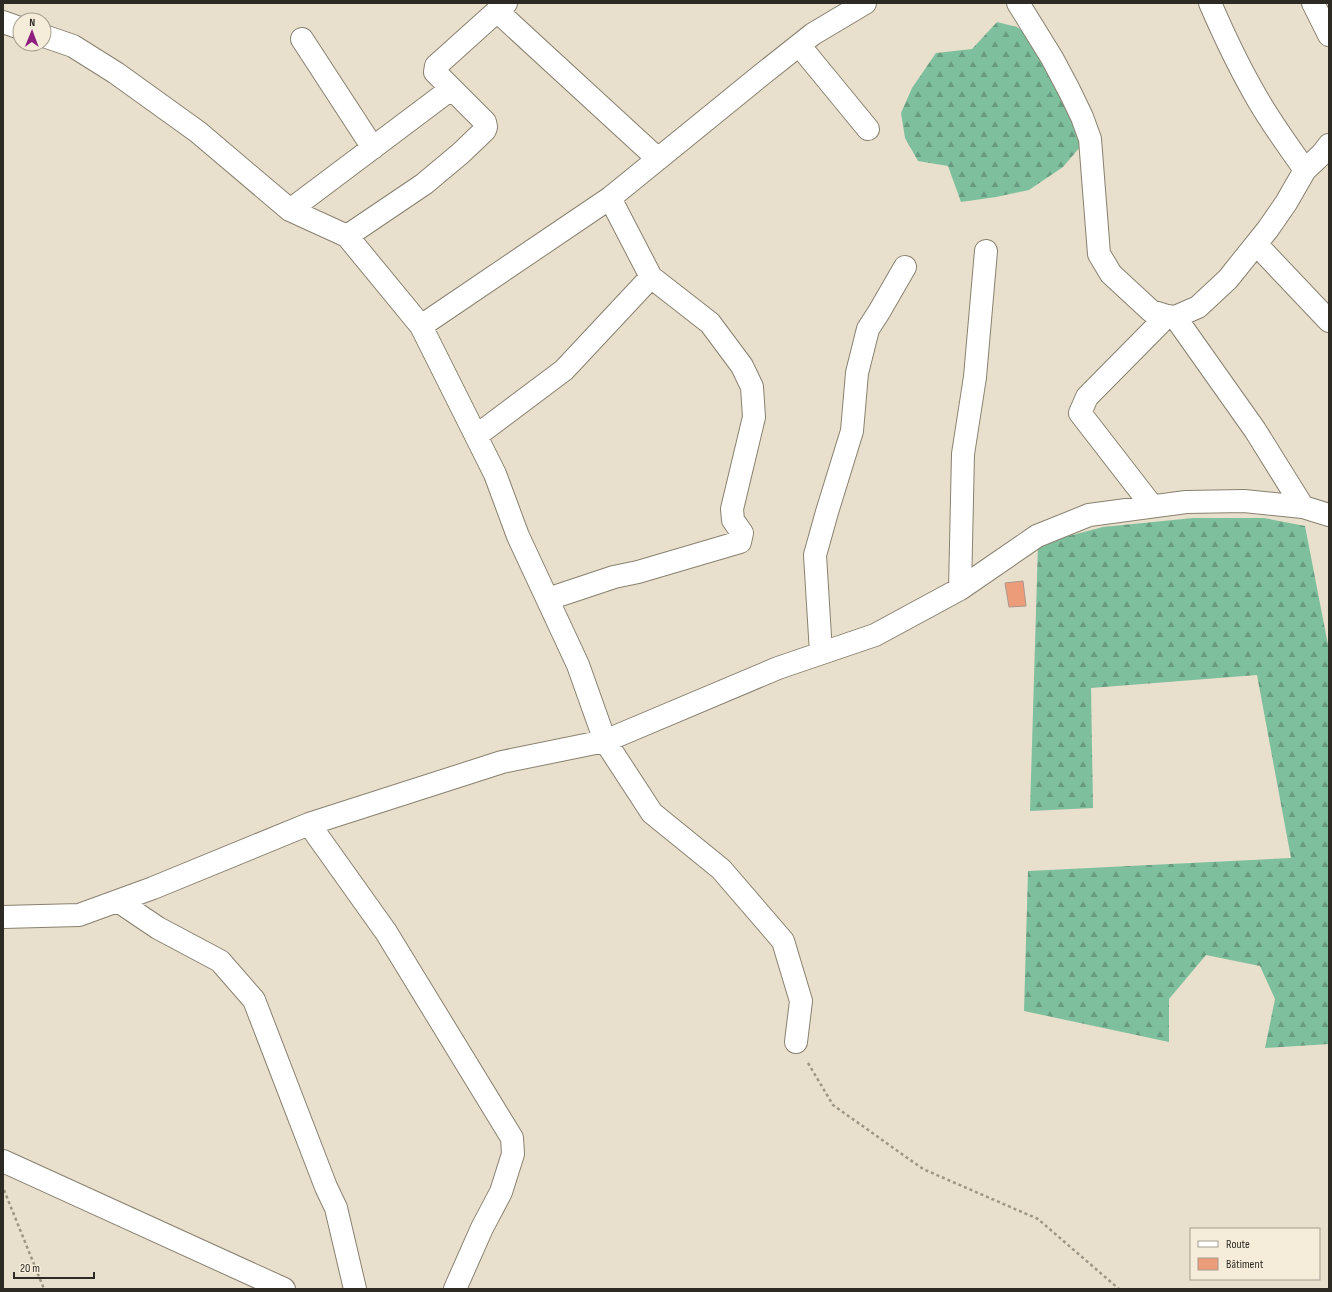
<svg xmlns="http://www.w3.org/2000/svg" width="1332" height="1292" font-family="'Sofia Sans Condensed',sans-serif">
<defs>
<pattern id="forest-firs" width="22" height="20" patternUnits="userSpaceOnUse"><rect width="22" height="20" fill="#7ec09e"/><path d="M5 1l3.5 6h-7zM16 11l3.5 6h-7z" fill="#689c80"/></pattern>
</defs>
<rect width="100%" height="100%" fill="#e8dfcc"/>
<path fill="url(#forest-firs)" d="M997 22 1017 27 1041 44 1086 140 1063 167 1029 190 996 197 961 202 948 166 918 161 905 138 901 113 912 88 936 53 972 49Z
M1193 518H1264L1305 526 1329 650V1044L1265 1048 1275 999 1260 966 1206 955 1169 999V1042L1024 1011 1028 871 1291 858 1257 675 1091 688 1093 808 1030 811 1038 544 1103 527Z"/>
<path fill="#ed9c79" stroke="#ab968e" d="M1023 581 1026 606 1009 607 1005 583Z"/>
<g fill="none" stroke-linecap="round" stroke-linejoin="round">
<defs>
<path id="street" d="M1018 3 1052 58 1069 90 1082 117 1090 139 1099 254 1111 274 1151 311 1167 316 1175 317 1198 307 1228 279 1268 229 1286 203 1305 170 1322 154 1329 145
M1210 3C1223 33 1237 63 1253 91 1268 119 1287 144 1305 170
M1313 3 1329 35
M497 11 658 159
M3 22 20 28
M44 36 73 46 116 73 198 132 290 210 347 236 421 326 495 474 518 536 578 665 605 741 652 813 721 869 783 941 801 1001 796 1042
M302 39 373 148
M799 45 868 129
M290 210 451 89
M347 236 424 184 461 153 485 130 486 127 485 122 435 72 436 66 506 3
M1256 244 1329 321
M1175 317 1255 430 1303 507
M421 326 610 198 760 76 813 34 865 3
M476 436 564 370 651 277
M1152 506 1080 413 1087 397 1167 316
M960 589 963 454 975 377 986 251
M548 599 614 577 638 572 740 542 742 533 733 520 732 509 754 417 752 387 742 366 710 323 651 277 610 198
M821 653 815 555 827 512 852 431 857 373 868 329 879 312 905 267
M309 824 386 932 512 1138 513 1154 501 1192 482 1228 455 1289
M118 901 158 928 220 961 254 1000 326 1187 336 1208 355 1289
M3 917 79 915 153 888 309 824 502 762 605 741 778 668 875 635 960 589 1037 536 1089 515 1186 502 1244 501 1303 507 1329 515
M3 1161 284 1289"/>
</defs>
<use href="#street" stroke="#898170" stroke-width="24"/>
<path stroke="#9c9687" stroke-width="2.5" stroke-dasharray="3 3" stroke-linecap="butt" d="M808 1063 833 1105 923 1169 1038 1219 1119 1289
M4 1190 44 1289"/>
<use href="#street" stroke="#fff" stroke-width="22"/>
</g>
<rect width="1332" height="1292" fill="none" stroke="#2d2a23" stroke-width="8"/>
<rect x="1190" y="1228" width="130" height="52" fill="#f5ecd9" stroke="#a59e90"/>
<rect x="1198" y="1241" width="20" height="6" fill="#ffffff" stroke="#a59e90"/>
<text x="1226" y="1248" font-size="12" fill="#2d2a23">Route</text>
<rect x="1198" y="1258" width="20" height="12" fill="#ed9c79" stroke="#a59e90"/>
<text x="1226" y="1268" font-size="12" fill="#2d2a23">Bâtiment</text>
<g transform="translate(32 32) rotate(1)"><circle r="19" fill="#f5ecd9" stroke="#a59e90"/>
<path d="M0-3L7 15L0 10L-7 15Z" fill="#8e1f81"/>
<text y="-6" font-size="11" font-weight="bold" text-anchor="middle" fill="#2d2a23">N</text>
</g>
<path d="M14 1272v6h80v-6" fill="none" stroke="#2d2a23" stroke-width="2"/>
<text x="20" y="1272" font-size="12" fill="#2d2a23" stroke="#f5ecd9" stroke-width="3" paint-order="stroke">20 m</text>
</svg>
